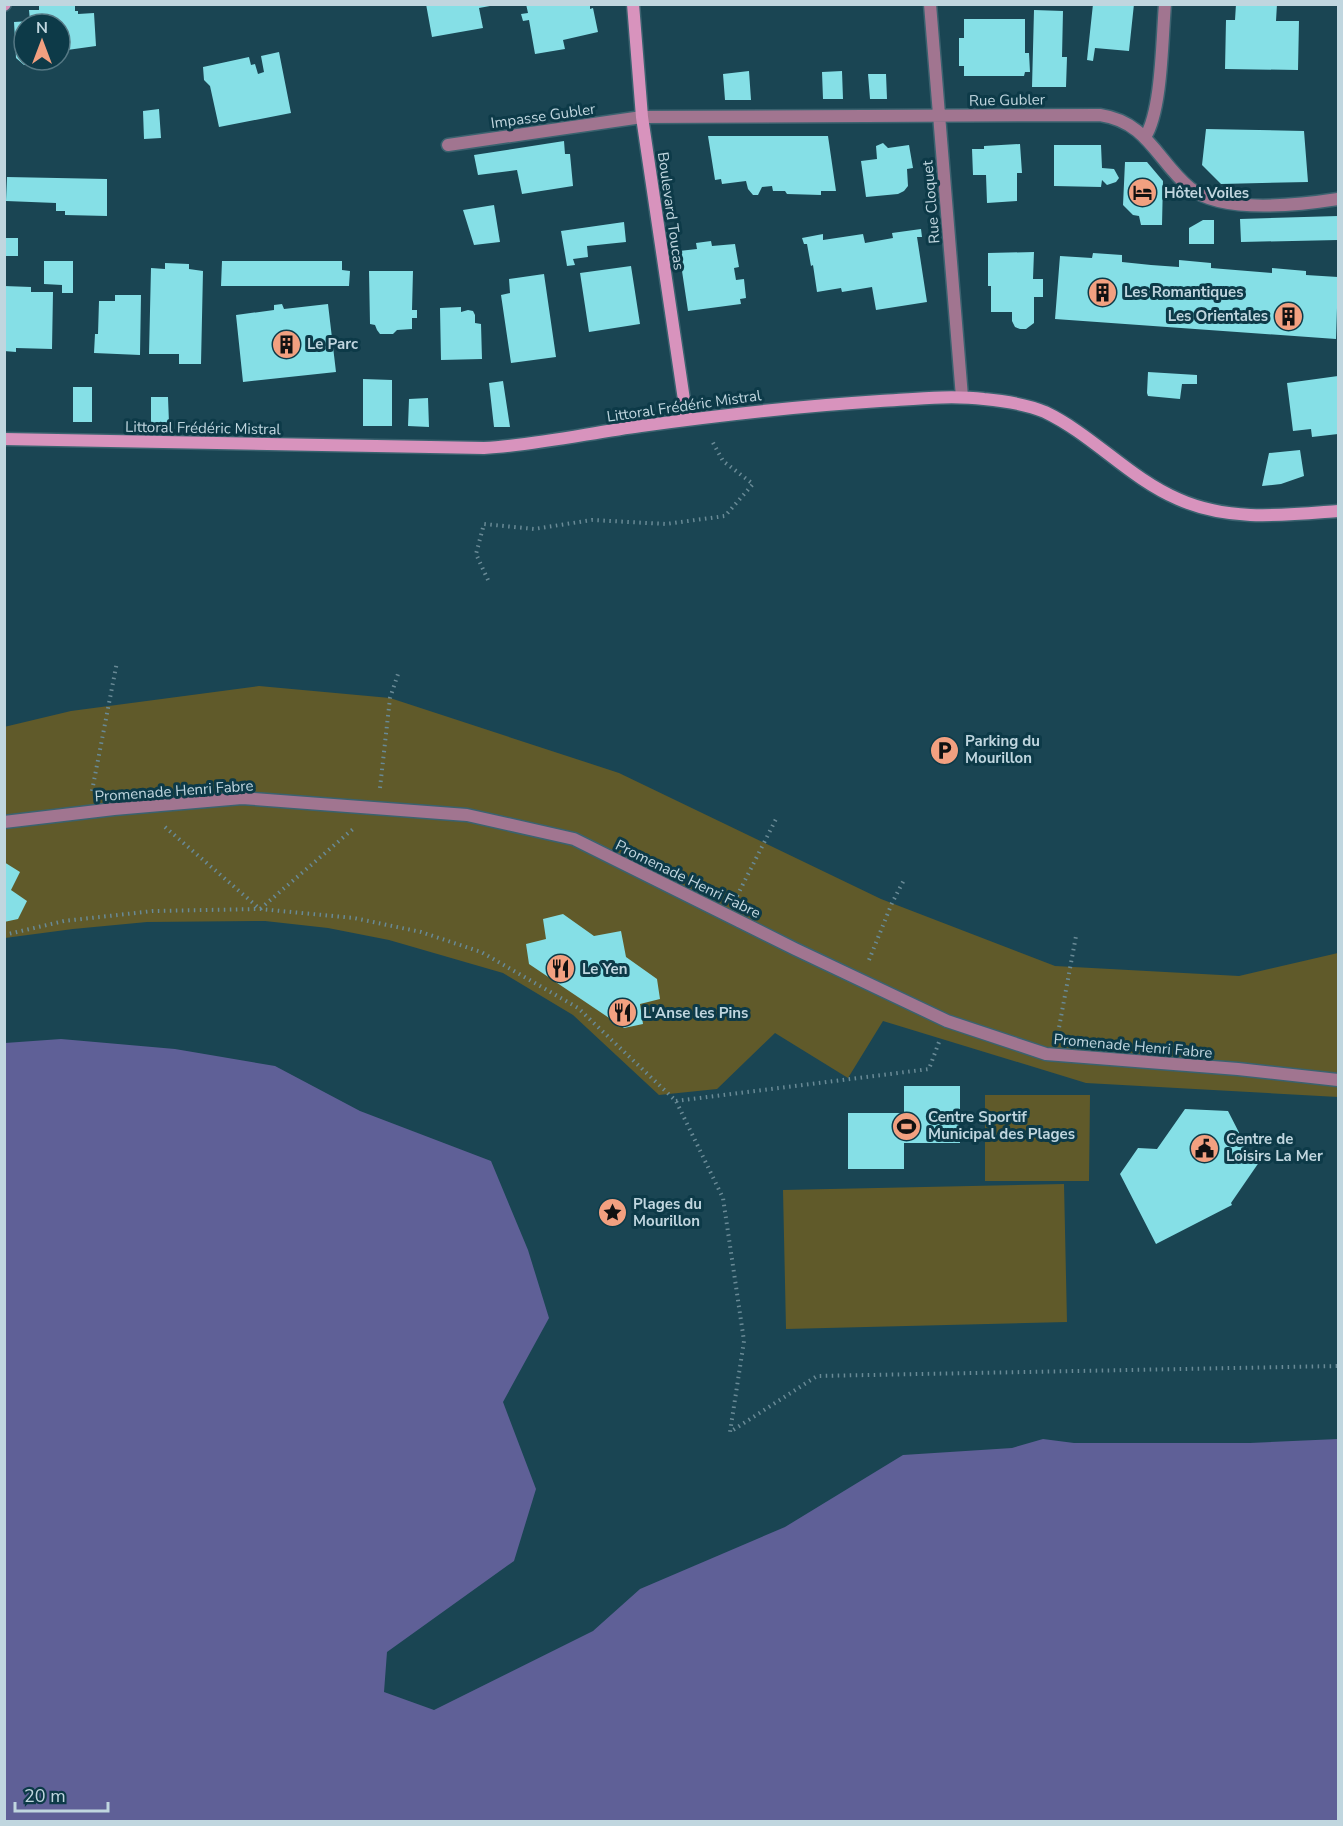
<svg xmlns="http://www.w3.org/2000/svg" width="1343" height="1826" font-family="'Nunito Sans',sans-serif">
<rect width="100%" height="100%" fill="#1a4553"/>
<path fill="#605a2a" d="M259 686 390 698 619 773 881 899 1055 966 1239 976 1338 953V1097L1086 1083 883 1021 848 1078 775 1033 717 1089 659 1095 573 1015 503 973 389 940 328 928 265 921 147 922 73 929 5 938 4 727 71 711Z
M985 1095H1090L1089 1181H985Z
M1064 1184 1067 1322 786 1329 783 1190Z"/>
<path fill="#5f6097" d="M61 1039 175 1049 275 1066 360 1111 491 1161 528 1250 549 1318 503 1402 536 1489 514 1561 387 1652 384 1692 434 1710 593 1631 640 1589 785 1527 903 1455 1012 1448 1043 1439 1074 1443H1250L1338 1439V1821H5V1043Z"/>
<path fill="#85dfe6" d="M39 4H75V11H78V14L94 13 96 46 60 51V24H24V60H38L35 64 24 65 16 58 14 22 30 21 29 10H39Z
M426 4H490V6L479 8 483 28 432 37Z
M526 4H590V9L593 8 598 32 563 40 565 49 535 54 529 20 523 21 521 14 528 13Z
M1093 4H1134L1129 51 1095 48 1093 61 1087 60Z
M1236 4H1277L1276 21H1299L1298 70 1225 69 1226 20H1235Z
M1034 10 1063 11 1062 57H1067L1066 87H1032Z
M964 19H1025V53H1029L1030 72H1025L1024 76H964V66H959V38H964Z
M279 52 291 113 219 127 210 86 204 80 203 67 249 57 251 65 255 64 258 74 264 72 261 56Z
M749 71 751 100H725L723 74Z
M842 71 843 99H823L822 72Z
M868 74H886L887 99H870Z
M159 109 161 138 144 139 143 111Z
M1206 129 1304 131 1308 182 1221 184 1202 165Z
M708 136H828L836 191H821V195L787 194 785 191H773L772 186 762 187 758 195H753L748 189 746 181 722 184 721 179 715 180Z
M564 141 565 154H570L573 186 522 194 517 170 478 175 474 155Z
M883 143 888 148 909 145 913 168 907 169 908 186 904 191 898 194 866 197 861 161 877 159 876 146Z
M1020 144 1022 173H1017V201L987 203 986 175H973L972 149H984V146Z
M1054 145H1101L1102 168 1114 169 1119 178 1116 182 1107 185 1102 180 1101 187 1054 186Z
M1125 162H1147L1163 181 1162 225H1141L1139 216 1133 215 1123 205Z
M7 177 107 179V216L65 215V211H56V203L6 201Z
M494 205 500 242 474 245 463 210Z
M1338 216V240L1241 242 1240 219Z
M1203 220H1214V244H1189V228Z
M624 222 626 242 587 246 588 257 573 259 575 265 567 266 561 231Z
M921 229 922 237H917L927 302 876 310 872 287 842 292 841 288 817 292 813 265 811 266 807 244H804L802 238 823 234V240L863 234 865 243 893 238 892 233Z
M4 238H18V256H4Z
M711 241 712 246 735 244 739 267 734 268 736 280 744 279 746 298 740 299 741 304 688 311 679 251 697 249 696 243Z
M1034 252 1033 279H1043V297H1034V323L1026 329H1020L1015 327 1012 321V312H991V286H988V253Z
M1093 253 1122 255V262L1151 265 1179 267V260L1211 263V268L1272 273V268L1306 271V275L1338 277 1336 339 1055 319 1060 256 1092 258Z
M44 261H73V293H62V285L44 284Z
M222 261H342V270L350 271 349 286H221Z
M165 263 189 264V269L203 271 201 364H179V354H149L151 268 165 269Z
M631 266 640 324 589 332 580 273Z
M369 271H413L412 310H417V318H412V329L397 330 393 334H380L377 330 375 325 370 324Z
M544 274 556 357 511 363 501 295 510 293 509 279Z
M4 286 31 287V292H53L52 349 16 348V352L4 351Z
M115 295H141L140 355 94 353 95 334H98L99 301H115Z
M282 304 284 309 328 304 336 372 243 382 236 315 274 310V305Z
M461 307V312L468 310 473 311 475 315V323L481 324 482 359 441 360 440 308Z
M1148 372 1197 375V384H1182L1180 399 1148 396 1147 393Z
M1338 376V434L1312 437 1311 429 1293 431 1287 383Z
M363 379 392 380V426H363Z
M503 381 510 427H494L489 383Z
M73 387H92V422H73Z
M151 397H168L169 423H151Z
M428 398 429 427 408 426 409 399Z
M1300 450 1304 476 1281 484 1262 486 1269 453Z
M4 862 20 872 11 890 27 901 18 919 4 922Z
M563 914 594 936 621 931 626 957 657 979 660 999 640 1004 643 1024 624 1028 529 964 526 944 546 939 543 919Z
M904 1086H960V1143H904V1169H848V1113H904Z
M1185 1109 1228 1111 1250 1154 1264 1155 1231 1203 1232 1205 1156 1244 1120 1174 1138 1148 1157 1149Z"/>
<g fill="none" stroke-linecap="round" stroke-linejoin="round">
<defs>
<path id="street" d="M930 4 962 397
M1145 137C1162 111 1162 38 1165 4
M448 145 642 117 1100 115C1148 122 1157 161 1190 188 1222 214 1299 205 1338 199
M4 822 114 809 242 798 467 815 574 839 795 949 947 1021 1046 1054 1238 1069 1338 1080"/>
<path id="secondary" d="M633 4 642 117 687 420
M4 5 5 4
M4 439 484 448C537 445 589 433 641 426 721 415 800 406 880 401 914 399 950 395 984 399 1005 401 1026 404 1045 412 1093 435 1129 478 1178 499 1229 522 1285 515 1338 511"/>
</defs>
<use href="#street" stroke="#3b626f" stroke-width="15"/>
<use href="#secondary" stroke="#3b626f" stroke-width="15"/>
<path stroke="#698a96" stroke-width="4" stroke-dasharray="1.5 4.5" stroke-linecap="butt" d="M488 580 476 554 484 524 534 529 592 520 666 524 725 516 753 484 723 461 711 439
M380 788 390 698 398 674
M92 791 117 662
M165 827 260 909 353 829
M737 896 776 819
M4 935 64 921 153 911 260 909 354 918 421 932 481 952 578 1008 676 1101 723 1198 744 1341 730 1432 817 1376 1338 1366
M869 960 892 903 905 878
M1058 1033 1076 936
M676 1101 929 1069 939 1042"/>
<use href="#street" stroke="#a17590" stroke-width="12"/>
<use href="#secondary" stroke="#d893bd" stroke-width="12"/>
</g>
<defs>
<symbol id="hotel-disc" viewBox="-11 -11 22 22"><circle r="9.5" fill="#f2a080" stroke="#0d3a48"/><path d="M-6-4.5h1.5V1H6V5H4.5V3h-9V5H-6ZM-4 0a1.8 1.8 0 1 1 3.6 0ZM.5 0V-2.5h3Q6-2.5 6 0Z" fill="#111"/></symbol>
<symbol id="building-disc" viewBox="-11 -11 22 22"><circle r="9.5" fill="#f2a080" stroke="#0d3a48"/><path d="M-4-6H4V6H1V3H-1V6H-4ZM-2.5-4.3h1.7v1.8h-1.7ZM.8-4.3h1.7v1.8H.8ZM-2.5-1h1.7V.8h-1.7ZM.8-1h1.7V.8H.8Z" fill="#111"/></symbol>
<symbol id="parking-disc" viewBox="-11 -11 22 22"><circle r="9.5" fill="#f2a080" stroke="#0d3a48"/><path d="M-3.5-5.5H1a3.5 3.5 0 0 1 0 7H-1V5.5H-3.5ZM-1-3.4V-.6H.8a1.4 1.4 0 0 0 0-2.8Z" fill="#111"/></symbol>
<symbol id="restaurant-disc" viewBox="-11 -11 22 22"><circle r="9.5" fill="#f2a080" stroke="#0d3a48"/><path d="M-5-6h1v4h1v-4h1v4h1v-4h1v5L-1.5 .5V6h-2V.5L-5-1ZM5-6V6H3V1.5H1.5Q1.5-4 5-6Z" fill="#111"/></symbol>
<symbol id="stadium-disc" viewBox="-11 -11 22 22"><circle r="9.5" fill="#f2a080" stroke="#0d3a48"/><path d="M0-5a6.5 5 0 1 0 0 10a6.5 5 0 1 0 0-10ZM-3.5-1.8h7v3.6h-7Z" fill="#111"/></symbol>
<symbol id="civic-disc" viewBox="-11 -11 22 22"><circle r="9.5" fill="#f2a080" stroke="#0d3a48"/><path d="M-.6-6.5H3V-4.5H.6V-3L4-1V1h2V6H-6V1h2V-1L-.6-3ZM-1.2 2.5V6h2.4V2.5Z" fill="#111"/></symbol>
<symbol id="sight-disc" viewBox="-11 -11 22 22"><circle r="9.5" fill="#f2a080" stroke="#0d3a48"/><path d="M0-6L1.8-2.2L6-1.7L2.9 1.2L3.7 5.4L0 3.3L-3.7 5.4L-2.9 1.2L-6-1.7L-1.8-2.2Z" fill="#111"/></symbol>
</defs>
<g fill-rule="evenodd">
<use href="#hotel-disc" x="1126" y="176" width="33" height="33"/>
<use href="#building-disc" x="1086" y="276" width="33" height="33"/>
<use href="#building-disc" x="1272" y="300" width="33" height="33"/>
<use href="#building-disc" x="270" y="328" width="33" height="33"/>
<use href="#parking-disc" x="928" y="734" width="33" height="33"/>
<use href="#restaurant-disc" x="544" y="952" width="33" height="33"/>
<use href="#restaurant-disc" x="606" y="996" width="33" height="33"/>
<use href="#stadium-disc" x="890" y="1110" width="33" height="33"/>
<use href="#civic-disc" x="1188" y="1132" width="33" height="33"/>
<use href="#sight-disc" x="596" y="1196" width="33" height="33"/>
</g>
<g text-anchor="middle" stroke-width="6" stroke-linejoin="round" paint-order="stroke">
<g font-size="15" fill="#c0d6df" stroke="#0d3a48">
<text transform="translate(1007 100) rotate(-1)" y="5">Rue Gubler</text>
<text transform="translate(543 116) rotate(-8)" y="5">Impasse Gubler</text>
<text transform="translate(931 202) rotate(-95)" y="5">Rue Cloquet</text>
<text transform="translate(671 211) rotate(82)" y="5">Boulevard Toucas</text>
<text transform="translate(684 406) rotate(-8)" y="5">Littoral Frédéric Mistral</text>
<text transform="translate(203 428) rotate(1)" y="5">Littoral Frédéric Mistral</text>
<text transform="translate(174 791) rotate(-4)" y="5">Promenade Henri Fabre</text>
<text transform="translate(688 879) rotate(26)" y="5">Promenade Henri Fabre</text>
<text transform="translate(1133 1046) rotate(5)" y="5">Promenade Henri Fabre</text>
</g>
<g font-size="15" font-weight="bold" fill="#c0d6df" stroke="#0d3a48" text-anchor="start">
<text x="1164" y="198">Hôtel Voiles</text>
<text x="1124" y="297">Les Romantiques</text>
<text x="1268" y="321" text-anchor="end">Les Orientales</text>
<text x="307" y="349">Le Parc</text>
<text x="965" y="746">Parking du<tspan x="965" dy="17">Mourillon</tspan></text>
<text x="582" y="974">Le Yen</text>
<text x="643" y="1018">L'Anse les Pins</text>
<text x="928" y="1122">Centre Sportif<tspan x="928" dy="17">Municipal des Plages</tspan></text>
<text x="1226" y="1144">Centre de<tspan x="1226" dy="17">Loisirs La Mer</tspan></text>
<text x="633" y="1209">Plages du<tspan x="633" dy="17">Mourillon</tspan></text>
</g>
</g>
<rect width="1343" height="1826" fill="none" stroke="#c0d6df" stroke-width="12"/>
<g transform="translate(42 42)"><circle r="28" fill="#0d3a48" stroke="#557884" stroke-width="1.5"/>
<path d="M0-4.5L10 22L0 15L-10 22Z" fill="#f2a080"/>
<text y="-9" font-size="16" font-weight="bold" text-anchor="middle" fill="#c0d6df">N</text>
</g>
<path d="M15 1802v9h93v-9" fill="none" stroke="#c0d6df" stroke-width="3"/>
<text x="24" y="1802" font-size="18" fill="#c0d6df" stroke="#0d3a48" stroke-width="4.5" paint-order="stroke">20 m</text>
</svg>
